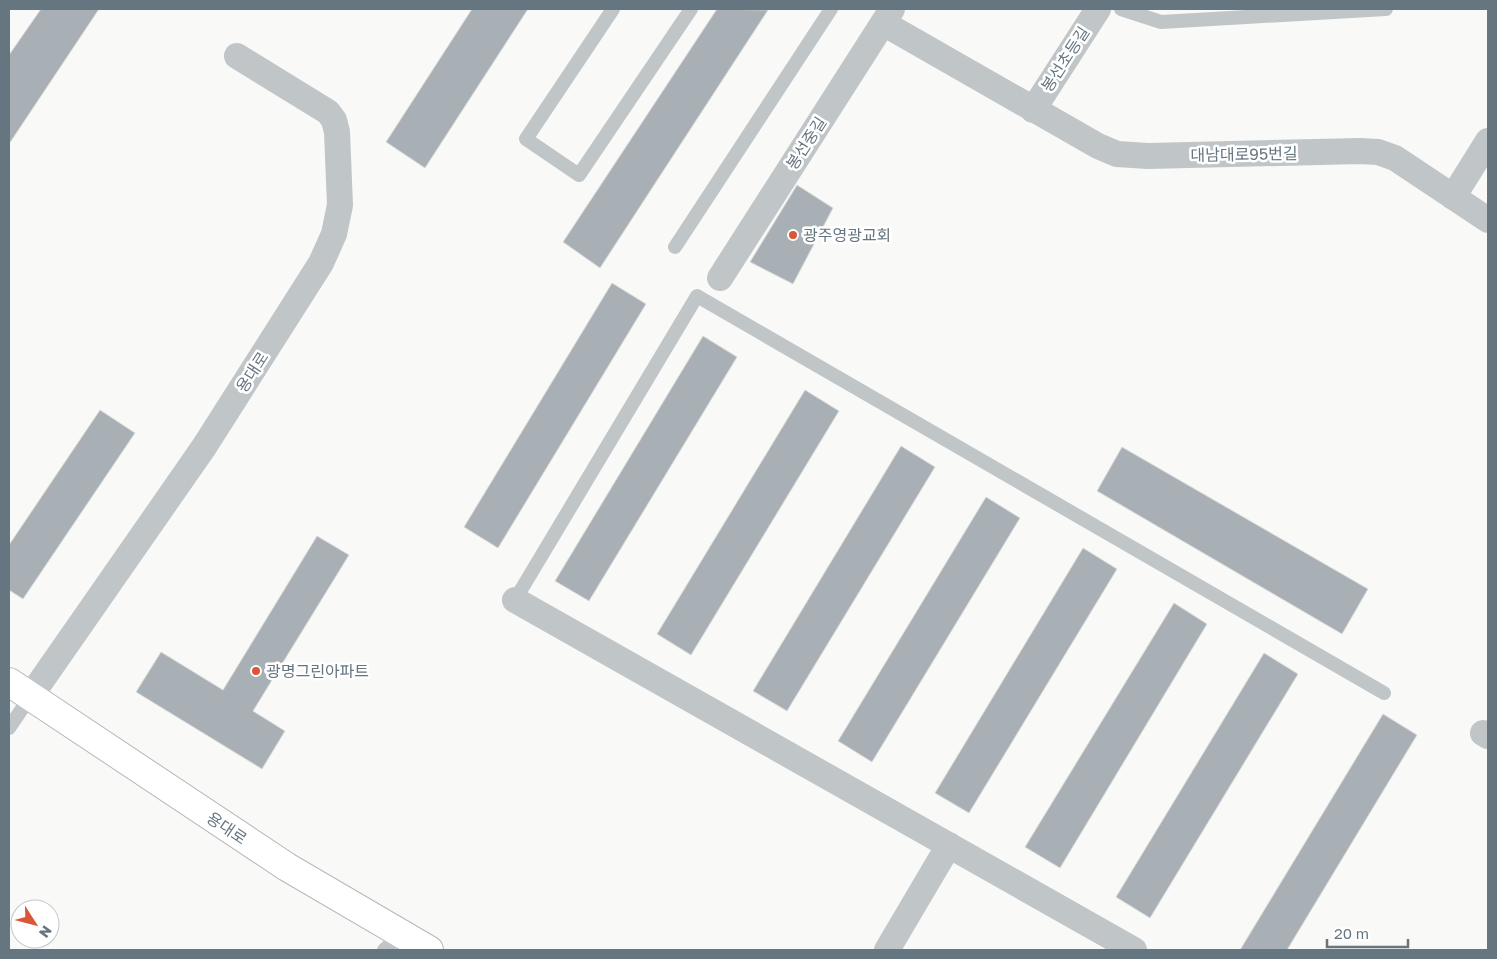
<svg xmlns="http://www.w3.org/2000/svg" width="1497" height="959" font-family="'Golos Text','Noto Sans KR',sans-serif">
<rect width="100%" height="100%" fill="#f9f9f7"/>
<path fill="#a8b0b6" stroke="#dbdbd9" d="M41 9H99L9 144V55Z
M472 9H528L425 168 386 142Z
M717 9 768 10 600 268 563 242Z
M797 185 833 208 793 284 750 262Z
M612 283 646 304 498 548 464 527Z
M703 336 737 357 589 601 555 581Z
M805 390 839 411 691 655 657 634Z
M100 410 135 433 23 599 9 590V545Z
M901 446 935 467 787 711 753 691Z
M1122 447 1368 589 1342 634 1097 491Z
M986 497 1020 518 872 762 838 741Z
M317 536 349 555 253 711 285 731 262 769 136 692 161 652 223 690Z
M1083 548 1117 569 969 813 935 793Z
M1174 603 1207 624 1060 868 1025 847Z
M1264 653 1298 674 1150 918 1116 897Z
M1383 714 1417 735 1287 950H1240Z"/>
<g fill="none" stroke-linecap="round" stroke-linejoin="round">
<defs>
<path id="secondary" d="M9 682 287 867 429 950"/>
</defs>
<use href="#secondary" stroke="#b3b9bd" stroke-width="30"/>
<path stroke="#c0c5c8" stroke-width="14" d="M613 9 526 139 579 175 691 9
M1121 9 1161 22 1386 9
M675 247 831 9
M515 600 697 296 1384 693
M9 728 30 697
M384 950 401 935"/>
<path stroke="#c0c5c8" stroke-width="26" d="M883 23 1098 146 1117 154 1148 156 1360 151 1378 152 1395 158 1488 220
M1033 110 1098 9
M1453 197 1488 141
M720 278 892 9
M515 600 1134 950
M30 697 204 447 321 263 334 234 340 205 337 132 334 120 328 112 237 56
M1483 733 1488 736
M887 950 949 845"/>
<use href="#secondary" stroke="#fff" stroke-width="28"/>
</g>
<g fill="#d95737" stroke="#fff" stroke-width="2">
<circle cx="793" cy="235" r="5"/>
<circle cx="256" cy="671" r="5"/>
</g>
<g text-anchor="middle" stroke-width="5" stroke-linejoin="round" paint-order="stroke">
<g font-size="16" fill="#667680" stroke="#fff">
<text transform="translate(1065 59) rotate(-57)" y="6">봉선초등길</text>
<text transform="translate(806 143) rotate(-57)" y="6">봉선중길</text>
<text transform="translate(1244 154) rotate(-1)" y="6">대남대로95번길</text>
<text transform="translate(252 372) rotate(-57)" y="6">용대로</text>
<text transform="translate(227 828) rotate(34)" y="6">용대로</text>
</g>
<g font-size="16" fill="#667680" stroke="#fff" text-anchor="start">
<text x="803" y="241">광주영광교회</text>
<text x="266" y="677">광명그린아파트</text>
</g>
</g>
<rect width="1497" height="959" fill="none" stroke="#667680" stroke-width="20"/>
<g transform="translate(35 924) rotate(126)"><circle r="24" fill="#ffffff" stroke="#c2c8cc"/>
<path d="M0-4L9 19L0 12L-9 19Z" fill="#d95737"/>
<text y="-8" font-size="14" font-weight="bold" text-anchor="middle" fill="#667680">N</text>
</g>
<path d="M1327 939v8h81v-8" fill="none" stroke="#667680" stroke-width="2.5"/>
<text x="1334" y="939" font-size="15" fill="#667680" stroke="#ffffff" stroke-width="4" paint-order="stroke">20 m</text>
</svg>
